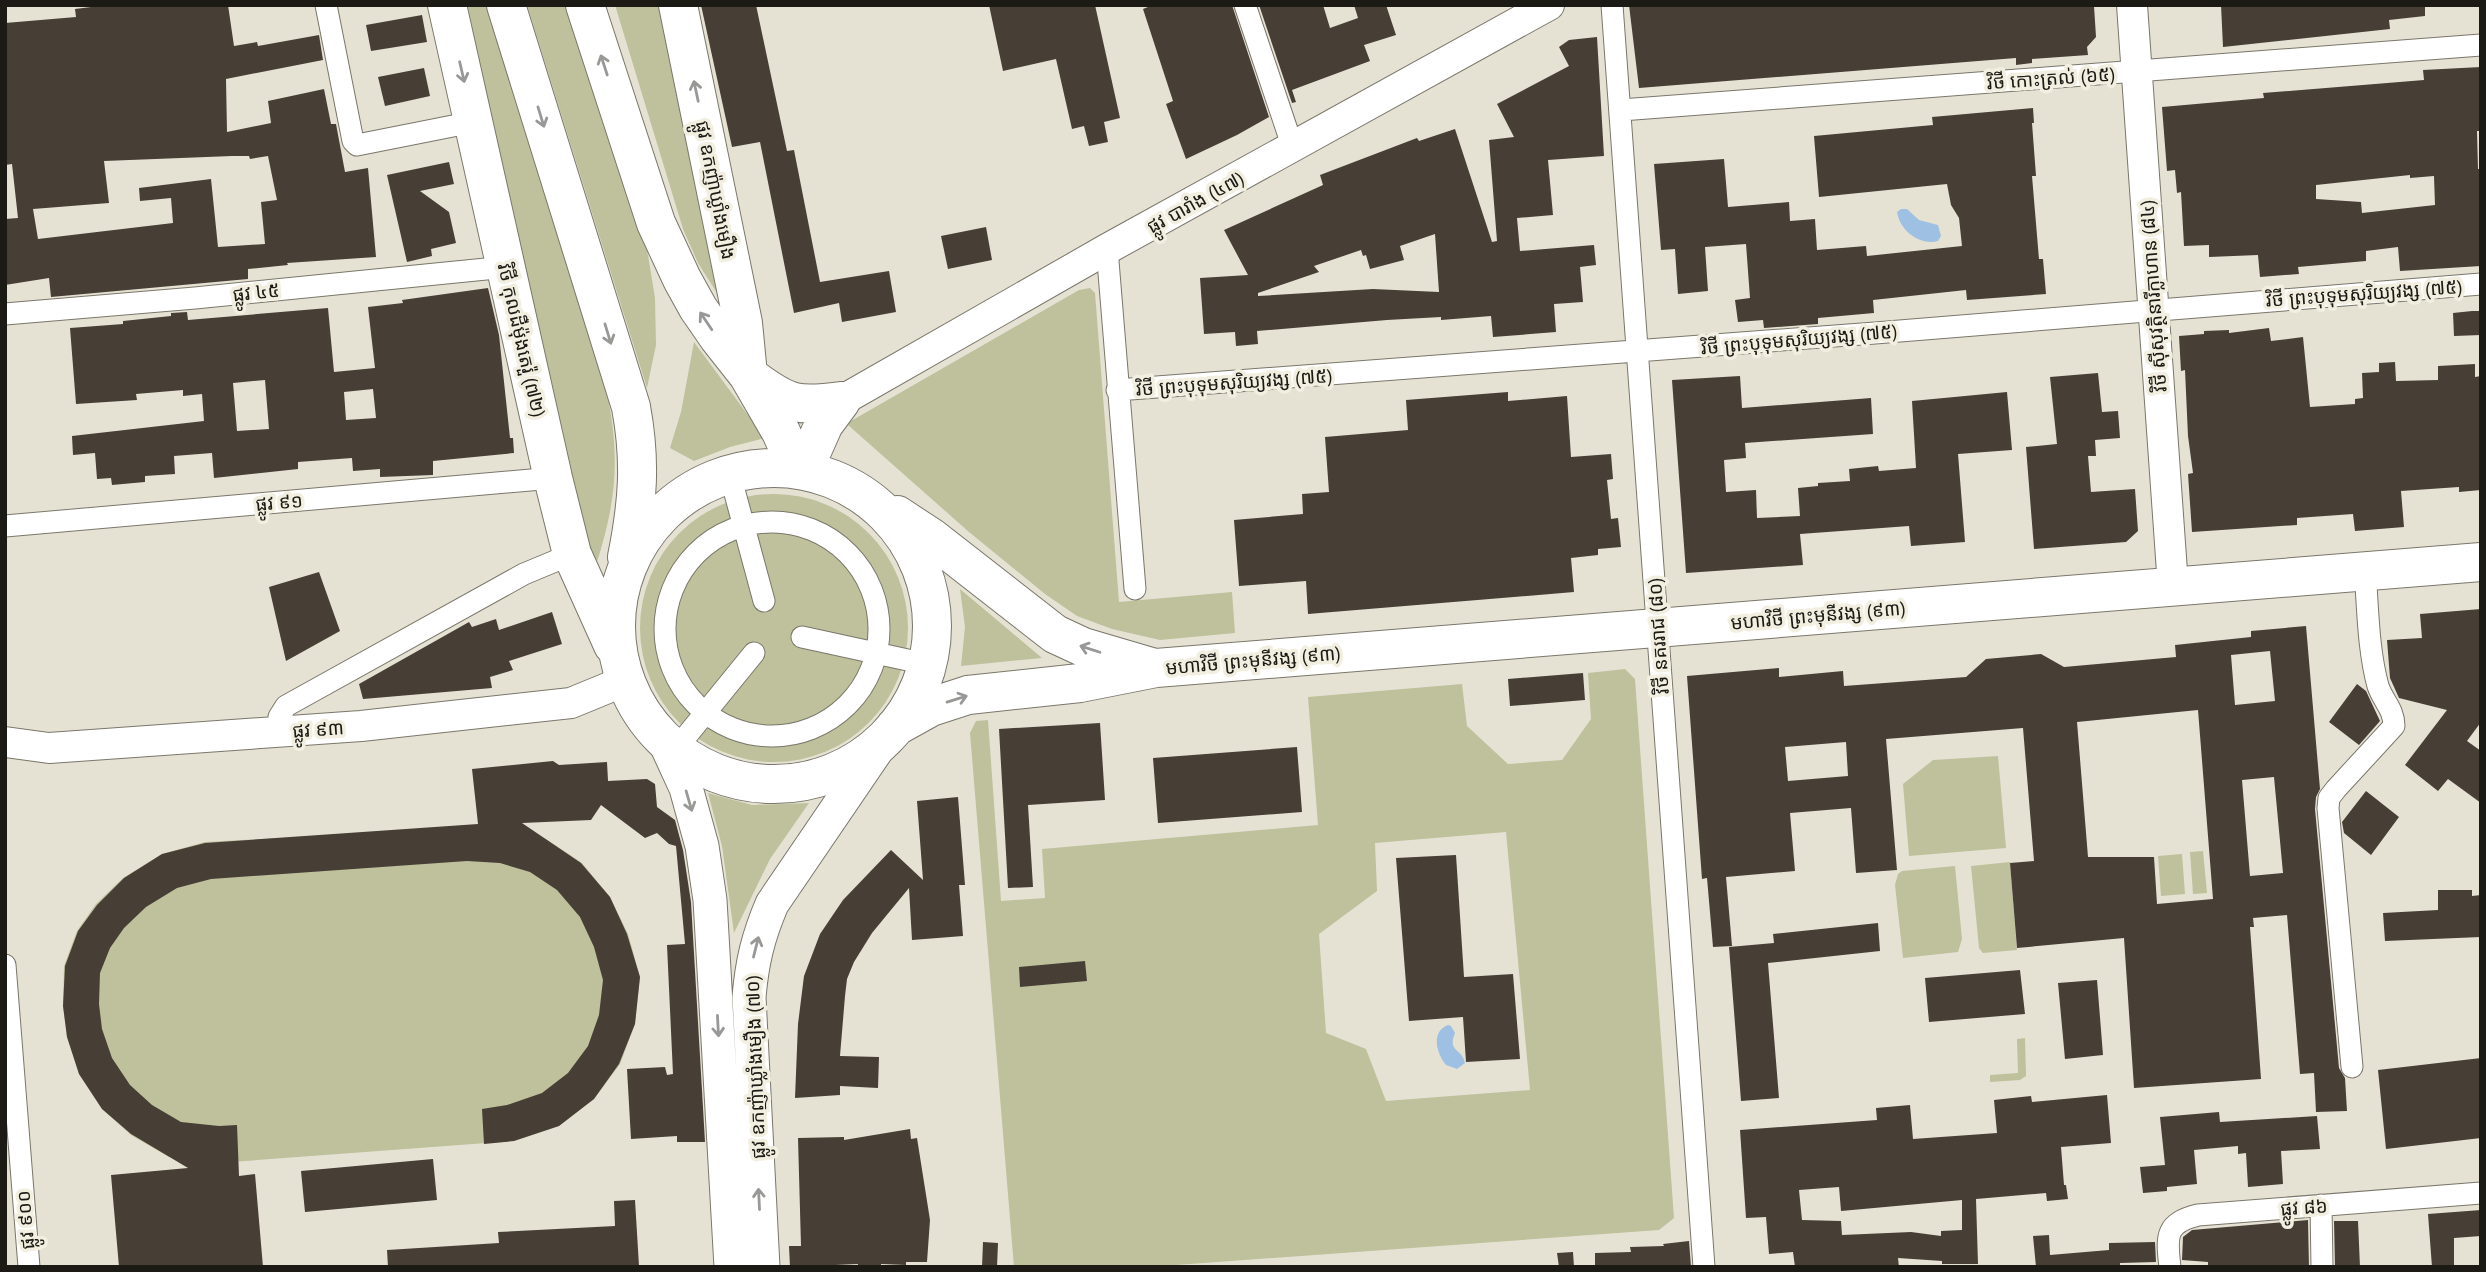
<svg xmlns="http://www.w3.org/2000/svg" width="2486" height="1272" font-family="'PT Sans','Noto Sans Khmer',sans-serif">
<rect width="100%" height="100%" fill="#e5e2d4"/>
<path fill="#bec19c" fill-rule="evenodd" d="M463 5H495L609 403C620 464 615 506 596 565L585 540Z
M527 5H572L647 249 655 298 656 345 647 388Z
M615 5H659L706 224 717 293 698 263 683 229Z
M1090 288 1095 293 1119 602 1232 592 1235 633 1160 640 1112 629 1077 616 1045 594 969 532 848 425 851 421 1079 290Z
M694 342 765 438 730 447 694 461 670 448 681 412Z
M640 628a134 134 0 1 1 268 0a134 134 0 1 1-268 0Z
M960 589 1042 658 961 666 965 627Z
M1625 669 1635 679 1674 1218 1659 1230 1149 1267H1014L970 733 976 721 988 720 1001 901 1045 898 1042 849 1318 825 1308 697 1462 684 1467 726 1508 764 1562 760 1591 719 1588 673ZM1506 832 1530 1090 1386 1101 1366 1049 1326 1033 1319 934 1377 891 1375 843Z
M1998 756 2006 848 1909 856 1903 784 1933 760Z
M708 793 752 805 809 803 770 859 734 933 722 846Z
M506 826 546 839 582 863 610 897 628 934 640 977 635 1024 620 1064 594 1099 559 1126 514 1141 218 1163 169 1157 131 1135 102 1109 79 1074 67 1037 63 1006 64 966 77 931 96 904 123 878 162 854 205 842Z
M2203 851 2207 893 2193 894 2190 852Z
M2182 854 2185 894 2161 896 2158 856Z
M2010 862 2017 950 1983 953 1979 948 1971 866Z
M1955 866 1962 939 1958 952 1903 958 1895 885 1898 874 1902 871Z
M2025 1038 2026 1076 2020 1080 1990 1082V1075L2018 1073 2017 1039Z"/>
<path fill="#9ec1e3" d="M1901 209H1907L1919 220 1938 225 1941 236 1938 241C1920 246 1900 231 1897 212Z
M1448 1025 1451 1026 1455 1033C1447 1052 1462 1048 1465 1063L1457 1069 1446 1065C1437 1054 1430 1032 1448 1025Z"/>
<path fill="#473e36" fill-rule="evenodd" d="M107 5H228L234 46 257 42 258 46 319 35 323 60 226 79 227 132 271 123 268 101 324 89 331 124H336L345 172 368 168 376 257 287 263 288 265 248 269V279L51 297 49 278 5 285V219L18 218 12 164 5 165V23L76 17 75 9ZM232 156H249L250 159 268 156 277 200 261 202 265 244 218 247 211 179 139 188 140 201 171 198 173 223 38 239 33 209 109 203 104 161Z
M701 5H756L787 151 794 150 820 282 889 271 896 312 842 322 839 303 794 313 760 142 732 147Z
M989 5H1095L1120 118 1104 122 1108 142 1089 146 1084 126 1072 129 1056 59 1003 71Z
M1153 5H1232L1269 117 1237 135 1186 159 1166 104 1173 101 1143 9Z
M1259 5H1323L1330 28 1358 18 1354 5H1386L1396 35 1364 45 1370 61 1292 90 1296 102 1292 103Z
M1629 5H2062V7L2094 6 2096 37 2087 47 2088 55 2032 59V63L2016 65V58L1639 88Z
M2221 5H2425V16L2389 20 2390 29 2223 47Z
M422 15 427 42 371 51 366 25Z
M1597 37 1604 156 1548 160 1553 215 1517 218 1520 251 1594 245 1596 265 1580 267 1583 302 1554 304 1556 332 1493 337 1491 316 1441 320V317L1387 320 1257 331 1258 344 1236 346 1235 332 1204 334 1200 278 1248 275 1224 230 1323 185 1320 175 1417 138 1419 141 1455 129 1492 242 1497 241 1489 140 1514 137 1497 104 1569 66 1559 47 1569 40ZM1435 234 1439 292 1373 289 1258 296V293L1319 272 1314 266 1361 250 1363 256 1366 255 1370 269 1404 260 1400 246Z
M2481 67V131H2477L2478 169H2481V266L2400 271 2398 247 2366 251V261L2298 267 2299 274 2260 277 2258 255 2209 257V245L2184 246 2181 192 2177 193 2175 170 2167 171 2162 107 2264 98 2263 93 2424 80 2423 70ZM2410 175V178L2434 176 2435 205 2362 213 2361 202 2316 199V185Z
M424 68 430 96 385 106 378 77Z
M2033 108 2034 123H2032L2036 176H2032L2039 259H2043L2046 294 1967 300 1966 290 1873 300 1874 313 1818 318V324L1764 328 1763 320 1738 322 1735 300 1750 298 1746 244 1705 247 1708 291 1678 294 1675 249 1661 250 1654 164 1724 159 1728 207 1789 202 1790 221 1815 219 1817 250 1866 246 1867 256 1962 246 1959 218 1951 205 1947 184 1819 197 1814 136 1933 125 1932 117Z
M449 162 454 184 420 191 449 212 456 243 431 249 432 256 407 262 387 175Z
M986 227 992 260 948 269 941 236Z
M488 288 499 335 510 438H513L514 453 433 461V475L380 477V469L353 471 352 458 298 462V469L214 478 212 453 174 456 175 474 145 476V482L112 485 111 478 97 479 95 453 73 455 72 436 204 421 202 394 183 396V390L136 394 137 400 76 404 70 328 123 324V321L171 316V313L187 312 188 320 328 308 334 372 375 368 368 307 403 303 402 300ZM265 380 269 429 237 431 233 383ZM373 389 376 418 346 420 344 392Z
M2472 311H2481V335L2454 336 2453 313Z
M2269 328 2271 341 2303 337 2310 407 2355 404V399L2363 398 2362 373 2379 372V363L2395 362 2396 381 2438 380V366L2475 364V377L2481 376V490L2459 492V487L2401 491 2404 527 2355 531 2353 514 2297 518V525L2192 532 2188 474 2193 473 2188 436 2185 370 2181 371 2179 336 2204 334V331L2229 330V333Z
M2098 373 2102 412 2118 411 2120 438 2095 440 2096 456H2088L2091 492 2135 489 2138 531 2126 542 2034 549 2026 447 2057 444 2050 377Z
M1740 376 1742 408 1871 398 1873 434 1745 443 1746 458 1724 460 1726 492 1756 490 1757 518 1800 516 1798 488 1818 486V483L1850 481 1849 469 1878 466 1879 471 1916 468 1912 401 2007 392 2012 450 1958 454 1965 542 1911 546 1909 526 1800 534 1803 565 1686 573 1672 380Z
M1508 392V401L1567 396 1571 457 1611 454 1613 479 1607 480 1611 519 1618 518 1621 547 1598 549V555L1571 558 1574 592 1308 614 1306 581 1239 586 1234 520 1303 514 1302 494 1329 492 1325 437 1408 430 1406 400Z
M319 572 340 631 286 661 269 587Z
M2481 609V722L2467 741 2481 751V803L2448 779 2438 791 2405 765 2447 710 2399 698 2390 678 2387 640 2422 638 2420 614Z
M552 612 562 644 509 661 513 670 490 677 492 688 363 699 359 684 469 622 472 627 496 619 499 630Z
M2306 626 2320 789 2316 797 2315 809 2339 1068 2345 1078 2347 1111 2316 1112 2314 1073 2300 1074 2287 915 2253 918 2254 927H2250L2261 1079 2134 1088 2124 938 2017 948 2010 863 2034 861 2023 728 1886 739 1897 870 1856 873 1851 808 1790 813 1795 871 1726 877 1732 946 1713 947 1707 878 1702 879 1687 676 1779 668V677L1843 671 1844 686 1966 677 1986 659 2041 654 2064 667 2176 657 2175 645 2251 637V631ZM2270 651 2275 701 2235 705 2231 655ZM2198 710 2213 899 2157 904 2154 857H2088L2077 722ZM1846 742 1848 776 1788 781 1785 747ZM2274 777 2283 873 2250 876 2242 780Z
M1583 673 1585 700 1510 706 1508 679Z
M2357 684 2366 691 2380 721 2359 745 2329 722Z
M1100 723 1105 800 1028 805 1033 887 1008 888 999 729Z
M1297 747 1302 812 1158 823 1153 758Z
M553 761 559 765 607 762 608 781 647 779 655 784 657 807 675 820 683 850 691 902 705 1142H677V1136L631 1139 627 1069 665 1067 667 1075 673 1074 667 945 685 944 676 846 669 844 657 833 645 838 601 805 591 820 522 823 581 863 610 897 627 934 640 977 635 1024 619 1064 594 1099 559 1126 514 1141 484 1144 482 1109 507 1105 542 1093 568 1073 588 1046 599 1015 603 980 594 947 580 917 557 890 530 872 500 863 467 861 211 879 177 888 146 907 124 928 110 948 100 973 99 1004 102 1029 112 1058 130 1085 152 1105 181 1122 219 1126 237 1125 239 1176 255 1174 263 1267H119L111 1175 188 1168 131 1134 102 1109 79 1074 67 1037 63 1006 65 966 78 931 97 905 124 878 162 854 205 843 478 824 472 769Z
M2366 791 2399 817 2371 855 2344 833 2342 822Z
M958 797 965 885H959L963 936 912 940 909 888 872 933 854 962 847 979 845 996 840 1056 879 1057 878 1088 840 1086V1095L795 1098 798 1024 804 976 820 934 843 900 891 850 923 880 917 801Z
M1456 855 1464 977 1513 974 1520 1059 1466 1062 1463 1017 1409 1021 1396 858Z
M2438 890H2472V896L2481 895V937L2385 941 2383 913 2438 910Z
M1878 923 1880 951 1768 963 1779 1098 1741 1101 1729 947 1774 943 1773 934Z
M1085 961 1087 981 1020 987 1019 967Z
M2020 970 2025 1014 1929 1022 1925 978Z
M2097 980 2103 1055 2065 1059 2058 983Z
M2481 1058V1138L2386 1149 2378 1070Z
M2107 1095 2111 1143 2061 1147 2064 1185H2066L2068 1199 2047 1201 2046 1193 1976 1199 1978 1264H1942V1261L1898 1258 1899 1267H1795L1793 1252 1769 1254 1766 1217 1746 1218 1740 1130 1877 1120 1876 1108 1910 1105 1913 1139 1997 1133 1994 1100 2031 1096 2032 1102ZM1839 1187 1841 1211 1962 1200V1230L1941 1231V1236L1911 1232 1842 1235 1841 1221 1802 1220 1799 1190Z
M2219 1112 2220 1122 2317 1116 2320 1149 2281 1151 2283 1184 2248 1187 2246 1153 2238 1154V1146L2194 1150 2197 1184 2167 1187V1191L2143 1193 2140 1167 2165 1165 2160 1117Z
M910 1129 911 1139 917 1138 930 1220 927 1262H906V1265L881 1264V1267H857L858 1264 790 1267 789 1246H801L798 1138 844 1137V1140Z
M433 1159 437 1200 305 1212 301 1171Z
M635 1200 639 1266 388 1267 387 1250 499 1243 498 1232 615 1226 614 1201Z
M2481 1210V1236L2454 1238V1267H2432L2428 1214Z
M2308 1220 2309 1267H2208V1262L2182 1260 2183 1237 2192 1230Z
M2334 1221H2358L2360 1267H2335Z
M2049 1235 2050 1255 2109 1250V1243L2155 1242 2156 1262 2120 1263V1267H2036L2033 1236Z
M1689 1241 1691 1267H1595V1253L1631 1252 1630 1247 1664 1246 1663 1244Z
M983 1242 998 1243 997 1267H982Z
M1573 1252 1574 1267H1559L1557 1253Z"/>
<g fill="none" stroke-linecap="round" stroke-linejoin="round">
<defs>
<path id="street" d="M326 5 353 141 357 145 473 122
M1245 5 1293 148
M1612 5 1704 1267
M1621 110 2481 45
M1107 249 1135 589
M5 314 195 298 506 267
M1117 390 1875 333 2481 284
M730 475 764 601
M665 629a107 107 0 1 1 214 0a107 107 0 1 1-214 0Z
M5 526 553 478
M802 637 926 664
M280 732 279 717 286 706 524 574 572 554
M675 750 754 653
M5 965 29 1267
M2352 1067 2328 808 2329 798 2336 789 2394 726C2394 709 2383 701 2378 686 2368 649 2368 609 2365 571
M2321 1205 2322 1267
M2170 1267C2166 1235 2166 1223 2198 1215L2481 1193"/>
<path id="secondary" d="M2132 5 2173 586
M841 401 1107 249 1549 5
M5 742 49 748 361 726 571 703 627 680"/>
<path id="primary" d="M663 738 686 788 702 846 710 900 731 1267
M763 1267 749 997C752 962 758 937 772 904L885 738"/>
<path id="highway" d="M447 5 553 478 572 554 613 645
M506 5 631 407C641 461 638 502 627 557
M585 5 656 223 682 279 698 308 718 337 748 375 781 432 797 468
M678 5 743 323 748 375
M752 378C788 405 798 407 841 401
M616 626a158 158 0 1 1 316 0a158 158 0 1 1-316 0Z
M804 469 824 424 841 401
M897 515 932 538 1055 634 1083 647 1151 667
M895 727 931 707 968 695 1080 683 1156 668 2481 562"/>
</defs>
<use href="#street" stroke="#7a776a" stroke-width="23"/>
<use href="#secondary" stroke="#7a776a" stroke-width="32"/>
<use href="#primary" stroke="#7a776a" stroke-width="35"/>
<use href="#highway" stroke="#7a776a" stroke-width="40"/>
<use href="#street" stroke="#fff" stroke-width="21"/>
<use href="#secondary" stroke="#fff" stroke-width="30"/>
<use href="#primary" stroke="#fff" stroke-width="33"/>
<use href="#highway" stroke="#fff" stroke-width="38"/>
</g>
<defs><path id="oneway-shaft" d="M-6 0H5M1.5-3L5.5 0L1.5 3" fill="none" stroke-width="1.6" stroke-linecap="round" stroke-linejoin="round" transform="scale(1.75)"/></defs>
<g stroke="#989896">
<use href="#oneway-shaft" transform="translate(604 65) rotate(-108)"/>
<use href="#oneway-shaft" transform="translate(462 72) rotate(77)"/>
<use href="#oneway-shaft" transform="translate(696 91) rotate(-102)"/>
<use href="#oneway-shaft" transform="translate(541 117) rotate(73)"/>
<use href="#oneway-shaft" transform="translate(706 321) rotate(-124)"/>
<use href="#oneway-shaft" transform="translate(608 334) rotate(73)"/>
<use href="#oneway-shaft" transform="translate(1090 649) rotate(-162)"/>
<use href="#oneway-shaft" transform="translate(957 699) rotate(-17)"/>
<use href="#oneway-shaft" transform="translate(689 801) rotate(74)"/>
<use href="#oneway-shaft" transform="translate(756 947) rotate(-76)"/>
<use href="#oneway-shaft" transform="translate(718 1026) rotate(87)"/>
<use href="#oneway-shaft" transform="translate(759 1199) rotate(-93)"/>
</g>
<g text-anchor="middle" stroke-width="7" stroke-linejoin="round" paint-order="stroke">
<g font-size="19" fill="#1b1a15" stroke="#f2efe1">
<text transform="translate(2051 78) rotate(-4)" y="7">វិថី កោះត្រល់ (៦៥)</text>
<text transform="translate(716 190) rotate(79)" y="7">ផ្លូវ ឧកញ៉ាឃ្លាំងមឿង</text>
<text transform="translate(1195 202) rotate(-29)" y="7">ផ្លូវ បារាំង (៤៧)</text>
<text transform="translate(256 292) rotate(-6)" y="7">ផ្លូវ ៤៥</text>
<text transform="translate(2364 293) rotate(-4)" y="7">វិថី ព្រះបុទុមសុរិយ្យវង្ស (៧៥)</text>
<text transform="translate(2153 296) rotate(-94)" y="7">វិថី ស៊ីសុវត្ថិនារីក្លាហាន (៨៤)</text>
<text transform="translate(1799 339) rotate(-5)" y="7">វិថី ព្រះបុទុមសុរិយ្យវង្ស (៧៥)</text>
<text transform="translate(522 340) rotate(77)" y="7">វិថី កុលដឺម៉ុងតេរ៉ួ (៧២)</text>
<text transform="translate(1234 382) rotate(-4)" y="7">វិថី ព្រះបុទុមសុរិយ្យវង្ស (៧៥)</text>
<text transform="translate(279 502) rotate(-5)" y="7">ផ្លូវ ៩១</text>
<text transform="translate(1818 615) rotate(-5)" y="7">មហាវិថី ព្រះមុនីវង្ស (៩៣)</text>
<text transform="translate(1658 636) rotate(-94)" y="7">វិថី នគររាជ (៨០)</text>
<text transform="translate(1253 660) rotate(-5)" y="7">មហាវិថី ព្រះមុនីវង្ស (៩៣)</text>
<text transform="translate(318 729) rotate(-4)" y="7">ផ្លូវ ៩៣</text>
<text transform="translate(755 1067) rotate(-92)" y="7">ផ្លូវ ឧកញ៉ាឃ្លាំងមឿង (៧០)</text>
<text transform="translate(2304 1207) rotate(-4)" y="7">ផ្លូវ ៨៦</text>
<text transform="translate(25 1220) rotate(-95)" y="7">ផ្លូវ ៩០០</text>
</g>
</g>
<rect width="2486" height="1272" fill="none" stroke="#1b1a15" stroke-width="14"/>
</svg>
